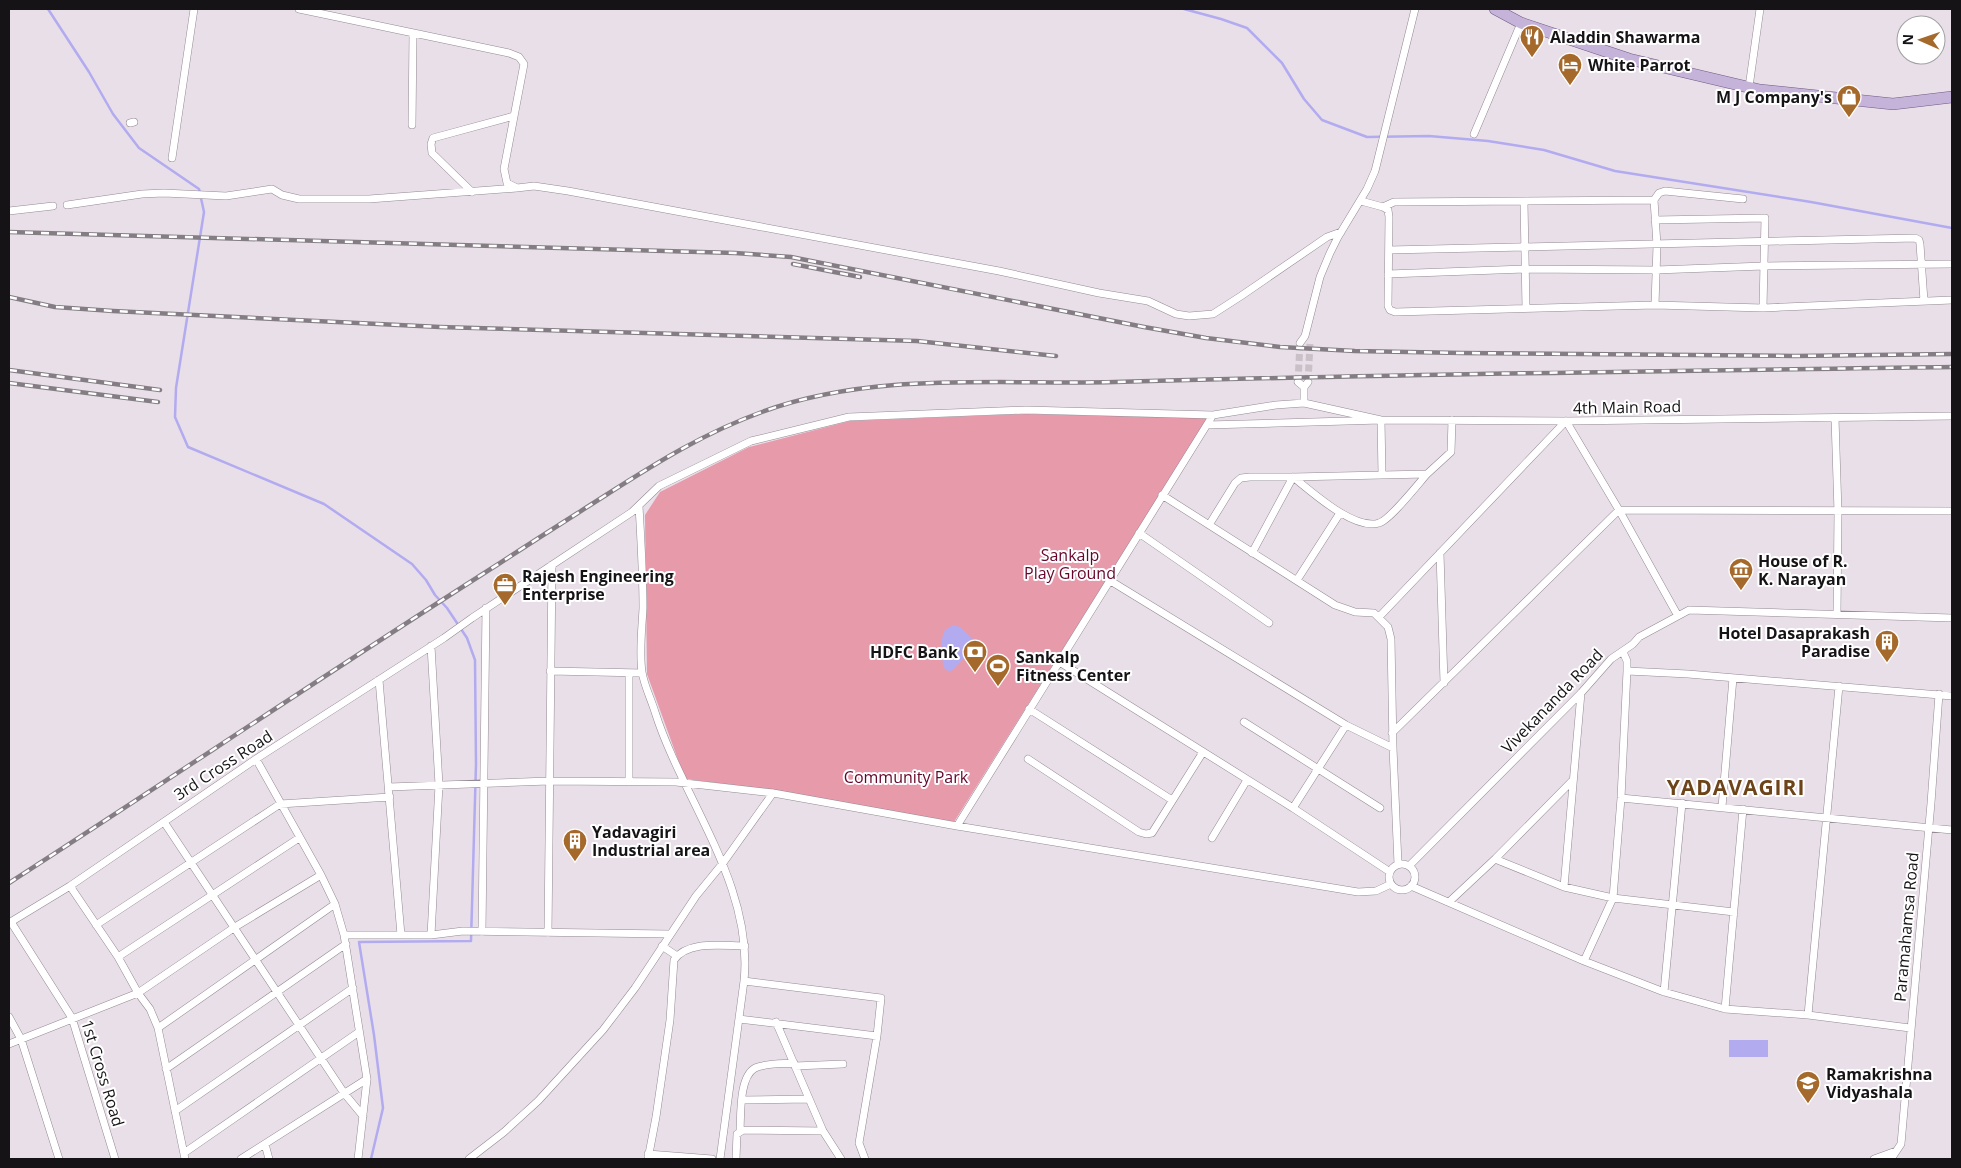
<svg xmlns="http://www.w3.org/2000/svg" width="1961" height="1168" font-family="'Open Sans',sans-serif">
<rect width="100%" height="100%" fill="#e9dfe8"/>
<path fill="#e79aaa" d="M1026 414 1208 418 954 822 774 790 685 779 647 674 645 515 660 492 749 447 850 421Z"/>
<path fill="#b2abf0" d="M953 625 960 627 973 639C967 654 963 662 950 672L944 668C941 654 939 643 945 630Z
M1729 1040H1768V1057H1729Z"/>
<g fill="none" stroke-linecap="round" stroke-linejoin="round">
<path stroke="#b2abf0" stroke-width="2.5" d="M48 9 89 72 113 114 139 148 199 189 204 212 176 388 175 417 188 447 324 504 412 564 426 580 435 595 447 608 467 638 475 660 476 764 471 941 359 942 374 1035 383 1108 371 1159
M1184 9 1221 19 1247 28 1282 63 1304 99 1322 120 1367 137 1429 136 1488 141 1544 150 1615 171 1811 202 1952 228"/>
<path stroke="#c9c0c8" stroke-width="7" stroke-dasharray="7 3.5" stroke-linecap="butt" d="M1298 382 1300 343
M1308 382 1310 344"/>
<defs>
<path id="minor" d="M299 9 509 53 519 57 524 64 504 169 507 183 517 188 534 186 568 191 999 271 1099 293 1148 301 1176 314 1189 316 1213 314 1241 296 1327 237 1341 232
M1749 87 1760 9
M130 123 134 122
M412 125 413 34
M1474 134 1521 23
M172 158 194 9
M472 192 432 153 431 144 433 138 514 116
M1654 200 1657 245 1655 305
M1361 201 1383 207 1388 210 1389 217 1388 306 1390 310 1395 312 1655 305 1763 308 1952 300
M1524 202 1526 308
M67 205 142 194 164 193 226 196 272 189 282 195 299 199H369L517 188
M1383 207 1394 202 1654 200 1659 193 1665 191 1743 199
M9 211 53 206
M1655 220 1765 218 1763 308
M1389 250 1915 238 1919 240 1920 244 1924 301
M1388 274 1525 269 1656 270 1764 266 1952 264
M1300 343 1305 336 1320 277 1330 253 1338 237 1367 189 1375 171 1415 9
M1298 382 1304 387
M1304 403 1381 420 1566 421 1952 416
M1835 418 1838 512 1837 614
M1207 425 1381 420 1382 475
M1162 495 1335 605 1355 612 1374 613 1388 627 1391 639 1393 748 1398 864
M639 506C641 540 643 574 643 608 642 629 639 652 642 672 644 685 651 699 655 712 683 800 754 885 744 981L720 1159
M1209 525 1235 483 1241 478 1250 477H1293L1427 474 1451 452 1452 420
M1139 533 1269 623
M1252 553 1293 477C1311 491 1354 531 1379 523 1390 520 1418 484 1427 474
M1440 553 1444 683
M1109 580 1346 725 1393 748
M1297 580 1340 513
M1379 617 1566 421 1619 510 1678 616
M431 646 439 785 431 935
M1623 652 1627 661V671
M1058 661 1293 808 1390 872
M550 671 642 673
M629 673V782
M379 680 401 935
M1029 709 1172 800
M1244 722 1380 808
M1392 733 1619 510 1952 511
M256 759 321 875 335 904 344 935 367 1079 358 1159
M1028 759 1139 832 1146 834 1152 833 1203 752
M389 787 549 781 676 782 773 793 957 826 1358 892 1376 891 1391 884
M1621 798 1952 830
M1722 807 1733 678
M1293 808 1346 725
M164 822 344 1093 363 1116
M957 826 1213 415 1276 405 1304 403V387L1308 382
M1212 838 1247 780
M1495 859 1564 887 1613 898 1734 912
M1389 877a13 13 0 1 1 26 0a13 13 0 1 1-26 0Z
M1409 866 1581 693 1611 659 1633 644 1639 637 1689 610 1952 618
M70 886 118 957 138 993 150 1009 158 1028 185 1159
M1411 886 1584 961 1664 992 1725 1009 1808 1015 1910 1028
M1564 887 1581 693
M1449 902 1495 859 1572 781
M11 922 72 1018 115 1159
M9 923 70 886 256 759 444 638 472 618 632 512 659 486 751 441 849 417 1026 410 1213 415
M96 925 280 804 390 797
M482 932 486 608
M548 933 552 565
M344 935H431L463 931 669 934
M662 946 677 956
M118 957 299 838
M1584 961 1613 898 1621 798 1627 671 1688 674 1952 696
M744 981 881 998 877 1036 859 1143 865 1159
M1664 992 1682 803
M1725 1009 1743 809
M1808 1015 1839 686
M9 1017 21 1039 59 1159
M739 1019 877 1036
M776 1022 823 1131 841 1159
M158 1028 335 904
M9 1044 138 993 235 927 321 875
M795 1066 843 1064
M166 1069 346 944
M742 1100 809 1099
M175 1111 353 988
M740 1131C741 1114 739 1077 755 1068 766 1063 783 1064 794 1063
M265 1144 269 1159
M184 1153 359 1032
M648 1154 712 1159
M241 1159 367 1079
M469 1159 504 1132 538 1101 603 1030 635 988 696 896 723 863 773 793
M648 1159 656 1117 670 1020 674 960C688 940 723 946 745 946
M736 1159 737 1134 743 1130 823 1131
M1874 1159 1896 1151
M1891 1159 1901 1144 1931 803 1939 694"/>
<path id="primary" d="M1495 9 1521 23 1629 59 1760 90 1893 104 1952 97"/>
</defs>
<use href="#minor" stroke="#938a92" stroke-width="8"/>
<use href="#primary" stroke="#705a84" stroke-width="12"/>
<use href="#minor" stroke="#fff" stroke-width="7"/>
<use href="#primary" stroke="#c6b3d9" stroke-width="11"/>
<defs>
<path id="rail" d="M9 232 735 253 791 257 1144 327 1206 338 1280 347 1355 351 1462 353 1795 356 1952 354
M793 264 860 277
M9 297 55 307 113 311 440 327 917 341 1056 356
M9 370 160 390
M9 383 158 402
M9 883C173 777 335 668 500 563 535 540 570 518 606 495 656 463 706 432 762 412 873 371 999 385 1115 382 1394 374 1673 371 1952 367"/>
</defs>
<use href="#rail" stroke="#847e84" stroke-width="4.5"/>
<use href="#rail" stroke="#fff" stroke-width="2.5" stroke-dasharray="8" stroke-linecap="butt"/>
</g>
<defs>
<symbol id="restaurant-pin" viewBox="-11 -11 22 30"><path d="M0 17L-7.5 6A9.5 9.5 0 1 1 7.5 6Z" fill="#a56a2b" stroke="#fff"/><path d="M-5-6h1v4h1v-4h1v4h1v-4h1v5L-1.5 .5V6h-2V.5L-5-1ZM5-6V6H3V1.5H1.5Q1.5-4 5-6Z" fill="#fff"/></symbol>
<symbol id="hotel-pin" viewBox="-11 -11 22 30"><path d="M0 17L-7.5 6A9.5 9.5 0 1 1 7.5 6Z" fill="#a56a2b" stroke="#fff"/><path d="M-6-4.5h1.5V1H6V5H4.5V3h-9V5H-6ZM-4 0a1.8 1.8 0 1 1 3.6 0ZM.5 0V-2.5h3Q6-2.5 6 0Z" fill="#fff"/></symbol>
<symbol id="shop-pin" viewBox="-11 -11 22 30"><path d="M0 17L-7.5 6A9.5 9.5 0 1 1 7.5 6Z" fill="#a56a2b" stroke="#fff"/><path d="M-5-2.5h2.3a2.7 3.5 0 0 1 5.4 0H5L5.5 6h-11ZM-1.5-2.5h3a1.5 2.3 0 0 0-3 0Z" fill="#fff"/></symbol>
<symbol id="museum-pin" viewBox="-11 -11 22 30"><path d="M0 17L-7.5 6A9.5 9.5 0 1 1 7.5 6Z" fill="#a56a2b" stroke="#fff"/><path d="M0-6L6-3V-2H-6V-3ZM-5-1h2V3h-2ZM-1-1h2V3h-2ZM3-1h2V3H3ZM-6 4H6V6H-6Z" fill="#fff"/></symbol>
<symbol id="office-pin" viewBox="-11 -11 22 30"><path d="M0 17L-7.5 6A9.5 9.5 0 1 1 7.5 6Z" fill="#a56a2b" stroke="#fff"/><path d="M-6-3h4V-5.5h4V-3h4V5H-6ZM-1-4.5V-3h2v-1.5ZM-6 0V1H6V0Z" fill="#fff"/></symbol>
<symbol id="building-pin" viewBox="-11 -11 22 30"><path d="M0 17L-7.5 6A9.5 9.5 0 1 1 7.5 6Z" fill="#a56a2b" stroke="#fff"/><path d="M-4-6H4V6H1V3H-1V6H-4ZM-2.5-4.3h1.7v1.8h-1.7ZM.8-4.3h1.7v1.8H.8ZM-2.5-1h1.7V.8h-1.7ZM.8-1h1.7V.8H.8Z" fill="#fff"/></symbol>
<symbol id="bank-pin" viewBox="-11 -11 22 30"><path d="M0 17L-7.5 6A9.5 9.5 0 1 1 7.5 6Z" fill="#a56a2b" stroke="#fff"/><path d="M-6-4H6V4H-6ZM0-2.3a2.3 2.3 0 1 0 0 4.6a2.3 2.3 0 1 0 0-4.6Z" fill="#fff"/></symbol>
<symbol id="stadium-pin" viewBox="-11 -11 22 30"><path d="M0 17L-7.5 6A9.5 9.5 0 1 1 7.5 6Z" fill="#a56a2b" stroke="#fff"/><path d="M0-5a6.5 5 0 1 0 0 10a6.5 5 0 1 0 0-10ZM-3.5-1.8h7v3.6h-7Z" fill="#fff"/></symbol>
<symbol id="school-pin" viewBox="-11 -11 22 30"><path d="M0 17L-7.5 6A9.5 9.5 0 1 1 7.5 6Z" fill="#a56a2b" stroke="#fff"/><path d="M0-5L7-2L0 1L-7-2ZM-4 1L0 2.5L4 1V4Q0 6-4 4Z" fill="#fff"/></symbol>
</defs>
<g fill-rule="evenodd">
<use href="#restaurant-pin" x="1518" y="23" width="28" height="38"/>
<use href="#hotel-pin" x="1556" y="51" width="28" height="38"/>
<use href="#shop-pin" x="1835" y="83" width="28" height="38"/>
<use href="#museum-pin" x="1727" y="556" width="28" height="38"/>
<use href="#office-pin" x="491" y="571" width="28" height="38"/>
<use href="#building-pin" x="1873" y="628" width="28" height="38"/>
<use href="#bank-pin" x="961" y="638" width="28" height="38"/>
<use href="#stadium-pin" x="984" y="652" width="28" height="38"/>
<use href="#building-pin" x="561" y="827" width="28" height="38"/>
<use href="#school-pin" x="1794" y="1069" width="28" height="38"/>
</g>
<g text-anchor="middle" stroke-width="4" stroke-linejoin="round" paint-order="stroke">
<g font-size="16" font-weight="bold" fill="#161316" stroke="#fff" text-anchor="start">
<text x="1550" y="43">Aladdin Shawarma</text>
<text x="1588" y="71">White Parrot</text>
<text x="1832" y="103" text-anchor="end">M J Company's</text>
<text x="1758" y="567">House of R.<tspan x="1758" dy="18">K. Narayan</tspan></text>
<text x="522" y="582">Rajesh Engineering<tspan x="522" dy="18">Enterprise</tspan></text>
<text x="1870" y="639" text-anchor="end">Hotel Dasaprakash<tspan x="1870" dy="18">Paradise</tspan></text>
<text x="958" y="658" text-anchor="end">HDFC Bank</text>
<text x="1016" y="663">Sankalp<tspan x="1016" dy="18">Fitness Center</tspan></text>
<text x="592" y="838">Yadavagiri<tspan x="592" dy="18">Industrial area</tspan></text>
<text x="1826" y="1080">Ramakrishna<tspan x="1826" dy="18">Vidyashala</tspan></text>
</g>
<g font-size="16" fill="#161316" stroke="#fff">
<text transform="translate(1627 407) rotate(-1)" y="6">4th Main Road</text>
<text transform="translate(1552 701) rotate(-46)" y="6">Vivekananda Road</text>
<text transform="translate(223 765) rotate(-33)" y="6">3rd Cross Road</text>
<text transform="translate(1906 927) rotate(-85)" y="6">Paramahamsa Road</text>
<text transform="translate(103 1073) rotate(73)" y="6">1st Cross Road</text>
</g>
<g font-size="16" fill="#66052c" stroke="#fff">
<text x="1070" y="561">Sankalp<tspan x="1070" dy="18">Play Ground</tspan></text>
<text x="906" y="783">Community Park</text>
</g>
<g font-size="21" font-weight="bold" letter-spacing="1" fill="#6d4419" stroke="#fff">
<text x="1736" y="795">YADAVAGIRI</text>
</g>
</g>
<rect width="1961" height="1168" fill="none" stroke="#161316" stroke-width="20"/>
<g transform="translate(1921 40) rotate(272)"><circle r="24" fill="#ffffff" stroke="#a2a1a2"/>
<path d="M0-4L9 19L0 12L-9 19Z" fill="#a56a2b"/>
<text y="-8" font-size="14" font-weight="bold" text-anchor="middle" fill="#161316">N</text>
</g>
</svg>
